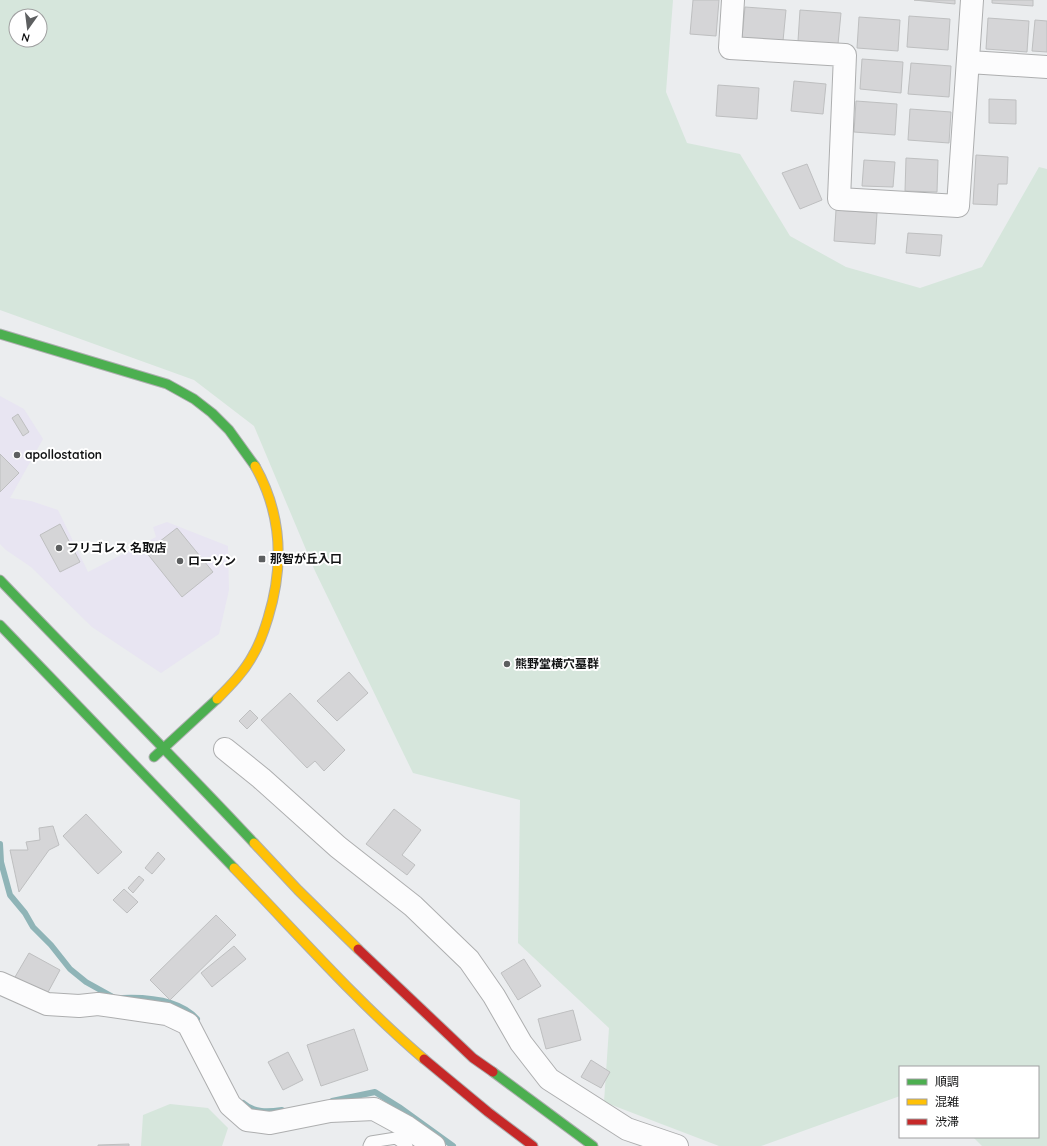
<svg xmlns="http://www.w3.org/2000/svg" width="1047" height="1146" font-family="Quicksand,'Noto Sans JP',sans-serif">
<rect width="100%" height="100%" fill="#ebedef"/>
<path fill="#e8e5f2" d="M0 396 24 409 43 439 10 498 31 501 58 510 88 572 156 537 153 527 167 522 228 546 229 590 219 634 161 673 92 627 31 567 6 550 0 544Z"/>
<path fill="#d6e6dc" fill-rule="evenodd" d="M0 0H673L666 92 687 143 740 154 790 236 846 267 920 288 982 267 1039 167 1047 169V1146H982L973 1137H1038V1067H900V1096L761 1146H719L604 1102 609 1028 518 943 520 800 413 773 315 571 254 426 194 380 0 310ZM16 16H40V40H16Z
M170 1104 208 1108 228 1128 222 1146H141L143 1115Z"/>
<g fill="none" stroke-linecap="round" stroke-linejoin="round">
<path stroke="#8fb4b7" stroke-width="6" d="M0 844 1 862 10 895 25 913 33 927 51 945 70 969 86 982 113 997
M122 998C147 997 179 999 197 1019
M332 1101 375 1092 399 1107 453 1146
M243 1103C254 1113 268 1112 282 1110"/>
</g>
<path fill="#d5d5d7" stroke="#bebfc0" d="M693 0H719L716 36 690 34Z
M914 0H955V4Z
M992 0H1033V6L992 3Z
M745 7 786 10 783 41 742 38Z
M800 10 841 13 838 44 798 41Z
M909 16 950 19 948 50 907 47Z
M859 17 900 20 898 51 857 48Z
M988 18 1029 21 1027 52 986 49Z
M1035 20 1047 21V52L1032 51Z
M862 59 903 62 901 93 860 89Z
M911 63 951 66 949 97 908 94Z
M794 81 826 84 823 114 791 111Z
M718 85 759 88 757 119 716 116Z
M989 99 1016 100V124L989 123Z
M856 101 897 104 895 135 854 132Z
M910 109 951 112 949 143 908 140Z
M976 155 1008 157 1007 184H998L997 205 973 204Z
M906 158 938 160 937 192 905 191Z
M864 160 895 162 893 187 862 186Z
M807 164 822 200 800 209 782 173Z
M836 210 877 213 875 244 834 241Z
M908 233 942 235 940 256 906 253Z
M18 414 29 432 23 436 12 418Z
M0 454 19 473 0 492Z
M60 524 80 562 60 572 40 535Z
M177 528 213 572 182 597 146 552Z
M349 672 368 693 337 721 317 701Z
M290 693 345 750 324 771 315 761 307 768 261 720Z
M250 710 258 718 247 729 239 721Z
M394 809 421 830 402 855 415 865 407 875 366 844Z
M86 814 122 852 98 874 63 836Z
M53 826 59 845 49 850 19 892 10 850H28L26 842 40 840 39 828Z
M158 852 165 859 152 874 145 868Z
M139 876 144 880 133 893 128 888Z
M124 889 138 902 127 913 113 900Z
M216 915 236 935 170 1000 150 980Z
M234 946 246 959 212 987 201 973Z
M29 953 60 970 47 994 15 977Z
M524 959 541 986 518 1000 501 973Z
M573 1010 581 1040 546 1049 538 1019Z
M354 1029 368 1070 321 1086 307 1045Z
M288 1052 303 1080 283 1090 268 1062Z
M591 1060 610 1072 601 1088 581 1077Z
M129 1144V1146H98V1145Z"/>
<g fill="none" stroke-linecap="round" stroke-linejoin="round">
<defs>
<path id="lane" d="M369 1146 371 1142 396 1138 407 1146"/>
<path id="street" d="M733 0 730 48 845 55 839 199 958 206 972 0
M969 62 1047 67
M225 749 261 778 338 847 413 906 469 960 494 996 521 1043 549 1079 627 1129 677 1146
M0 983 47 1004 79 1006 98 1004 167 1014 188 1024 230 1105 247 1120 270 1123 330 1111 374 1109 407 1127 434 1146"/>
<path id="fast" d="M0 334 167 384 194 399 212 413 229 430 255 466
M0 580C84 668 171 754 254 843
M0 625 234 868
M154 757 217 699
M493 1072 593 1146"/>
<path id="slow" d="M217 699C230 686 244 672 253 655 260 644 264 631 268 618 284 566 282 514 255 466
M254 843 298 890 358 949
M234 868C296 932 356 1001 424 1059"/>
<path id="jam" d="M358 949 473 1058 493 1072
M424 1059 488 1112 533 1146"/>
</defs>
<use href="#lane" stroke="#adaeaf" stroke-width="13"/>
<use href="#street" stroke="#adaeaf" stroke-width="24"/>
<use href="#fast" stroke="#adaeaf" stroke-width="11"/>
<use href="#slow" stroke="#adaeaf" stroke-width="11"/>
<use href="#jam" stroke="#adaeaf" stroke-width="11"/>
<use href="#lane" stroke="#fcfcfd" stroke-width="11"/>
<use href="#street" stroke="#fcfcfd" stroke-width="22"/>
<use href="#fast" stroke="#4caf50" stroke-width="9"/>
<use href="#slow" stroke="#ffc107" stroke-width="9"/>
<use href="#jam" stroke="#c62828" stroke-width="9"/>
</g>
<g fill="#5d5f60" stroke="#fff" stroke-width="1.5">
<circle cx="17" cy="455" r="4"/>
<circle cx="59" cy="548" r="4"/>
<rect x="258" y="555" width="8" height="8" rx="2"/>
<circle cx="180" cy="561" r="4"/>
<circle cx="507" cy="664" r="4"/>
</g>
<g text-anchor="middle" stroke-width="4" stroke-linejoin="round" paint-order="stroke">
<g font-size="12" font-weight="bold" fill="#111213" stroke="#fff" text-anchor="start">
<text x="25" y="459">apollostation</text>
<text x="67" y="552">フリゴレス 名取店</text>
<text x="270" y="563">那智が丘入口</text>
<text x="188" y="565">ローソン</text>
<text x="515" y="668">熊野堂横穴墓群</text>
</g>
</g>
<rect x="899" y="1066" width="140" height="72" fill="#ffffff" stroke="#a0a0a1"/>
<rect x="907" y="1079" width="20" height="6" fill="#4caf50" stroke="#a0a0a1"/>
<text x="935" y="1086" font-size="12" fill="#111213">順調</text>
<rect x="907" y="1099" width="20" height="6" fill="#ffc107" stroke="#a0a0a1"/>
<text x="935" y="1106" font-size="12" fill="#111213">混雑</text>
<rect x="907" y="1119" width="20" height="6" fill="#c62828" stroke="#a0a0a1"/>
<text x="935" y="1126" font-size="12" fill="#111213">渋滞</text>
<g transform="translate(28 28) rotate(194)"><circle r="19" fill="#ffffff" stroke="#a0a0a1"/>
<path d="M0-3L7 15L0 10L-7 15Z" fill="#5d5f60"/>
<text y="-6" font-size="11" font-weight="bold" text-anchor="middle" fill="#111213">N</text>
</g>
</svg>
